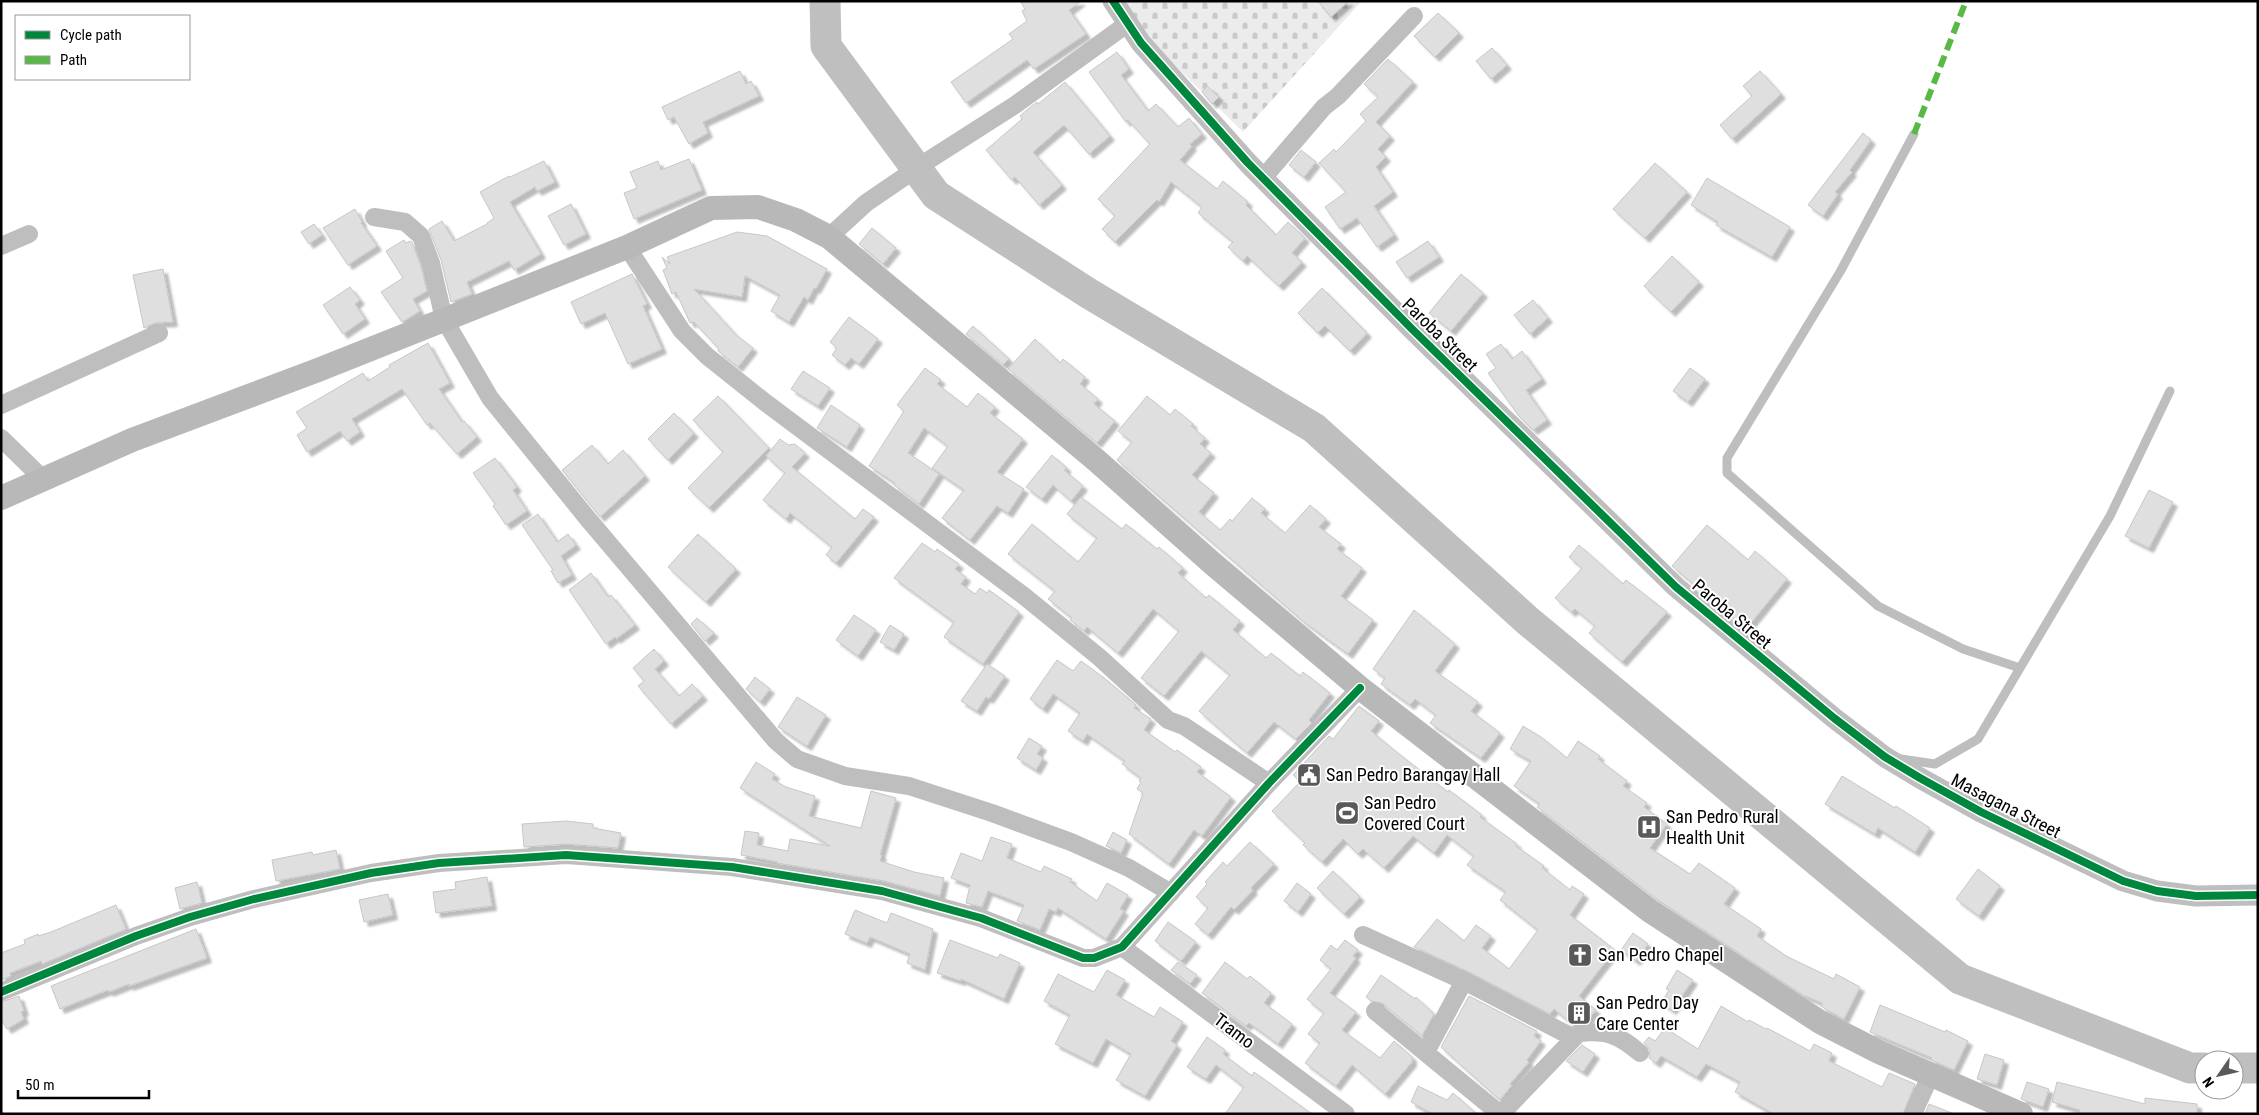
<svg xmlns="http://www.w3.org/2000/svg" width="2259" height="1115" font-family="'Roboto Condensed',sans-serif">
<defs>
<pattern id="cemetery-stones" width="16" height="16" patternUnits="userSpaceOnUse" patternTransform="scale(1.25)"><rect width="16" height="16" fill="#ececec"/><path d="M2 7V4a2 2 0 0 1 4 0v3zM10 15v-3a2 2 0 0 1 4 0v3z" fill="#c9c9c9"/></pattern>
<filter id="shadow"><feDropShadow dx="4.5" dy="4.5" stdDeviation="1" flood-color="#0004"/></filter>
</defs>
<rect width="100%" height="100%" fill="#fff"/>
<path fill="url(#cemetery-stones)" d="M1125 1H1362L1243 132 1148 39Z"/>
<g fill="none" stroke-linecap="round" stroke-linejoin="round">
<path stroke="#bfbfbf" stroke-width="31" d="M825 1 826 46 936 195 1088 293 1314 428 1528 621 1960 979 2190 1068H2204
M2234 1068H2258"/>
</g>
<path fill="#dfdfdf" stroke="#c7c7c7" filter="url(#shadow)" d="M1020 1H1081L1069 10 1086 34 1034 69 1027 60 966 103 951 82 1013 39 1009 34 1027 21 1022 11 1025 9Z
M1318 1H1349L1331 17Z
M1438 13 1459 33 1435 57 1414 36Z
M1492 48 1507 65 1491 79 1476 61Z
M1117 52 1129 69 1121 75 1148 111 1156 104 1178 127 1189 118 1202 134 1190 144 1192 146 1180 160 1217 189 1223 181 1248 202 1246 205 1276 235 1288 222 1305 238 1292 253 1302 262 1279 286 1247 256 1243 261 1228 247 1233 242 1198 213 1202 207 1171 182 1159 202 1157 200 1115 242 1102 229 1115 216 1098 199 1150 144 1128 120 1126 122 1089 72Z
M1388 59 1413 82 1376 122 1390 136 1378 149 1386 157 1376 167 1393 192 1374 206 1394 235 1377 247 1357 218 1340 229 1325 207 1346 192 1319 163 1334 149 1336 152 1366 121 1360 114 1378 97 1364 84Z
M740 71 746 84 751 81 759 96 703 122 708 133 689 144 674 117 668 120 662 107Z
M1760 71 1781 94 1732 139 1720 125 1752 96 1743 86Z
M1065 82 1110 136 1089 154 1065 126H1063L1033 152 1062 185 1039 205 1015 177 1012 180 986 150 1022 119 1020 116 1029 108 1037 102 1038 104Z
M1207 86 1219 97 1212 104 1202 92Z
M1863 133 1871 140 1850 170 1852 172 1835 192 1838 194 1823 216 1808 205Z
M1301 150 1316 162 1304 177 1289 165Z
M689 159 702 190 634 219 624 193 637 188 630 172 658 161 661 170Z
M544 161 555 182 537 191 535 187 510 202 541 254 514 270 509 261 467 282 472 294 451 302 441 260 429 229 442 221 454 241 487 224V223L494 218 480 192 509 176 510 177Z
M1655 163 1687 192 1645 238 1613 209Z
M1707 178 1790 227 1772 257 1716 225 1718 222 1691 205Z
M571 204 586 234 564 245 548 216Z
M355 209 362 222 361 223 377 246 348 265 323 228Z
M314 224 322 235 309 244 301 232Z
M872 228 896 248 883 264 859 244Z
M737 232 767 236 827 269 816 289 814 288 808 300 804 297 789 322 771 311 780 295 745 276 742 297 694 289 736 335 753 348 738 367 718 351 719 349 694 322 690 323 676 292 672 294 663 270 667 268 662 257 670 264 667 257Z
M404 240 406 243 410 241 412 242 421 266 427 291 413 299 420 311 402 322 381 292 403 278 386 251Z
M1428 241 1439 257 1407 278 1396 262Z
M1672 256 1699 282 1671 312 1644 286Z
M163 269 173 322 155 323 144 328 133 275Z
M632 274 647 304 643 306 662 349 628 364 605 313 581 324 571 302Z
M1461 274 1483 293 1451 331 1429 313Z
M350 287 360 300 355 304 365 319 343 334 323 305Z
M1322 288 1367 333 1350 351 1325 326 1318 333 1298 313Z
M1533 300 1548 318 1530 334 1514 315Z
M849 317 878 339 859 364 851 358 845 365 832 355 837 348 830 342Z
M973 326 1009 359 1003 365 966 334Z
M1035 339 1060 363 1063 359 1085 377 1080 384 1098 399 1094 404 1115 421 1097 443 1008 369Z
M428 343 450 383 439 389 462 422 464 421 477 437 457 454 430 423 427 425 402 389 352 419 360 432 347 441 340 431 307 452 297 435 307 428 296 412 363 373 368 381 390 367 389 365Z
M1501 344 1512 359 1522 351 1542 379 1526 390 1547 420 1533 430 1518 415 1488 373 1496 368 1486 354Z
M925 368 941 380 937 384 967 407 978 393 995 407 990 413 1023 439 997 472 1024 489 1008 513 997 506 970 540 942 518 964 490 932 468 948 446 924 428 908 453 939 474 919 504 894 485 895 483 869 466 904 411 897 405Z
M1690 368 1705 379 1688 402 1673 391Z
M803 371 830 388 818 406 791 389Z
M718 396 769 448 709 508 688 488 723 452 693 420Z
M1147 396 1170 415 1175 409 1193 424 1191 426 1205 438 1200 444 1211 453 1192 475 1214 493 1199 512 1220 530 1230 519 1232 521 1252 498 1265 509 1261 513 1285 533 1310 505 1326 519 1319 527 1341 544 1337 549 1362 568 1341 596 1373 620 1348 654 1304 622 1117 460 1132 442 1118 431Z
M831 405 860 425 847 447 817 428Z
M674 413 694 433 668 460 648 439Z
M780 439 788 445 795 444 805 453 792 467 855 519 863 509 874 517 836 563 826 555 832 547 790 513 786 519 763 500 785 473 766 456Z
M592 445 608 464 623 450 645 476 600 517 562 470Z
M1052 455 1067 468 1064 470 1083 486 1071 501 1053 485 1042 499 1026 487Z
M495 458 517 487 513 490 527 511 506 525 493 506 495 504 473 473Z
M2149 490 2173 502 2149 548 2125 536Z
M1081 497 1122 529 1126 524 1157 549 1159 547 1183 568 1178 573 1206 598 1209 595 1240 621 1233 630 1266 658 1271 653 1300 676 1303 672 1330 693 1309 720 1312 723 1296 739 1274 722 1247 753 1199 711 1230 675 1201 651 1164 696 1141 678 1179 631 1153 609 1118 653 1087 627 1084 631 1070 620 1072 618 1048 599 1055 591 1008 554 1032 524 1078 562 1097 538 1067 514Z
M538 514 557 542 568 534 576 545 561 556 572 575 558 583 551 571 553 570 522 525Z
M1707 525 1748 560 1755 551 1787 579 1746 629 1672 566Z
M698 534 736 569 706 602 668 567Z
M922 543 935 552 937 549 959 564 955 569 966 577 961 584 975 594 980 588 987 593 989 590 1019 612 983 664 944 637 954 622 894 578Z
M1579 545 1623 584 1626 580 1667 612 1622 662 1589 633 1595 626 1575 609 1571 612 1555 598 1582 568 1569 557Z
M591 573 608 597 611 595 635 625 616 639 615 637 606 644 569 590Z
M1414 610 1455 644 1435 671 1478 702 1471 711 1500 733 1481 758 1430 723 1436 715 1415 699 1410 705 1381 684 1385 678 1373 669Z
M854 615 876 630 858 656 836 640Z
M697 618 714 633 705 641 691 624Z
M890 625 904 634 894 650 880 642Z
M654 649 664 661 655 669 679 696 692 684 703 696 671 724 638 686 644 681 633 668Z
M1057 660 1073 671 1081 661 1104 678 1136 705 1134 708 1151 719 1144 730 1175 752 1177 750 1201 767 1197 772 1231 797 1202 836 1194 830 1169 864 1129 834 1143 793 1137 789 1141 782 1139 781 1141 778 1122 764 1125 761 1087 734 1083 741 1068 731 1080 713 1053 694 1043 709 1030 699Z
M987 664 1005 676 989 699 986 697 977 711 961 701Z
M755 677 770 689 760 702 746 689Z
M797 697 826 715 807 746 778 727Z
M1359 706 1379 721 1371 731 1399 754 1448 792 1449 790 1482 815 1480 817 1517 844 1516 846 1544 866 1542 868 1570 890 1572 886 1584 894 1570 915 1615 950 1579 996 1596 1010 1586 1022 1573 1025 1554 1009 1550 1014 1469 972 1414 947 1437 919 1464 941 1476 925 1491 936 1482 948 1509 969 1538 930 1500 900 1506 892 1467 865 1474 856 1447 835 1434 853 1413 836 1384 868 1363 849 1358 854 1343 839 1322 862 1303 845 1305 843 1272 811 1300 782 1293 775 1329 736 1333 739Z
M1523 726 1541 737 1567 758 1578 741 1600 756 1598 759 1627 781 1623 786 1647 803 1644 807 1667 824 1650 848 1690 874 1699 863 1735 888 1724 904 1761 929 1757 936 1786 956 1834 979 1836 974 1860 987 1844 1019 1827 1010 1821 1006 1822 1003 1803 995 1658 900 1537 807 1540 804 1514 786 1531 761 1510 749Z
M1029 738 1042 746 1037 754 1043 758 1036 770 1017 758Z
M756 762 775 774 772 779 786 787 815 796 809 816 861 828 871 791 896 798 880 855H882L880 861 914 872 944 878 940 896 884 881 777 863 778 862 741 855 745 831 759 833 757 845 788 851 790 839 830 846 740 788Z
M1842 776 1895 808 1896 806 1930 828 1915 852 1878 828 1875 834 1825 804Z
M566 821 593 824V828L621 833 618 848 567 844 524 847 522 824Z
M1113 832 1127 840 1121 853 1106 846Z
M991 837 1012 844 1007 858 1041 872 1044 866 1072 879 1070 882 1097 901 1107 883 1128 895 1120 909 1124 911 1106 939 1058 908 1056 912 1049 909 1040 930 1017 921 1024 905 988 891 982 907 966 903 970 885 951 878 961 853 982 861Z
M1250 842 1274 864 1251 888 1253 890 1234 910 1231 907 1208 935 1195 924 1208 908 1196 897 1207 884 1205 882 1223 862 1227 866Z
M336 850 340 869 276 881 272 860 312 852 313 855Z
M1978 869 2000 886 1979 916 1956 899Z
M1333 871 1360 897 1344 914 1317 888Z
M487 877 492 906 436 913 433 892 456 889 455 882Z
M197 882 202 903 180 909 175 888Z
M1297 883 1311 894 1298 912 1284 901Z
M388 894 393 915 364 922 359 900Z
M116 905 126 929 42 964 41 961 10 973 11 976 1 980V953L25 944 24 940 38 934V936L51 932Z
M855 910 887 923 891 913 933 929 925 970 907 963 910 954 870 937 867 943 845 934Z
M1168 922 1196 942 1181 961 1155 941Z
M196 929 207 958 129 986V984L109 992 108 990 60 1009 51 986Z
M1633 933 1648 944 1636 961 1621 950Z
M950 940 998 958 1000 954 1020 963 1004 999 961 979V981L937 973Z
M1345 940 1358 950 1353 956 1356 958 1330 993 1356 1012 1342 1030 1380 1058 1394 1041 1412 1057V1062L1385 1094 1352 1065 1336 1086 1305 1063 1320 1043 1308 1034 1324 1013 1307 999 1331 969 1320 960 1331 945 1337 950Z
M1178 962 1197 975 1190 984 1171 970Z
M1225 962 1247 979 1250 976 1271 993 1264 1003 1292 1024 1278 1044 1249 1023 1246 1026 1202 993Z
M1107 970 1125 980 1116 995 1154 1017 1160 1007 1183 1022 1171 1041 1177 1045 1145 1096 1116 1080 1131 1054 1106 1039 1093 1063 1055 1044 1070 1015 1044 1001 1058 974 1094 992Z
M1677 970 1693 980 1672 1010 1661 1003 1669 990 1666 989Z
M1381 975 1415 999 1416 997 1434 1014 1422 1036 1382 1003 1371 1001 1366 997Z
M19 996 24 1011 21 1012 24 1019 7 1029 1 1019V1002Z
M1469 996 1537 1031 1534 1036 1541 1041 1527 1060 1529 1062 1510 1084 1512 1085 1500 1100 1441 1047Z
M1880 1005 1945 1032 1946 1030 1968 1041 1954 1070 1931 1060 1932 1058 1870 1032Z
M1721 1006 1748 1022 1749 1020 1766 1029 1767 1028 1810 1051 1814 1044 1832 1053 1829 1061 1882 1087 1889 1073 1915 1084 1903 1114H1774L1735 1092 1740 1082 1706 1064 1697 1077 1661 1056 1656 1063 1649 1058 1650 1050 1644 1043 1649 1037 1655 1041 1665 1028 1698 1049Z
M1207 1037 1225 1050 1223 1054 1252 1076 1254 1072 1312 1114H1225L1244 1087 1216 1065 1206 1079 1187 1067Z
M1582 1045 1595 1054 1583 1072 1566 1061Z
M1985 1054 2004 1060 1997 1085 1977 1079Z
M2027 1082 2049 1089 2043 1107 2021 1099Z
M2057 1082 2145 1104V1098L2197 1104V1114H2079L2080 1110 2052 1102Z
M1418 1086 1447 1100 1453 1093 1477 1114H1433L1411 1102Z
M1929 1104 1952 1113V1114H1925Z"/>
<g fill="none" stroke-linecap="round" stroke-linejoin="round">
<path stroke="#bebebe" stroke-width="9" d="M1914 134 1840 272 1727 458V473L1878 606 1963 649 2020 668
M1901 759 1935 764 1978 739 2110 516 2170 391"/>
<path stroke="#bebebe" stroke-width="18" d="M1263 178 1324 107 1338 96 1414 16
M374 217 405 222 421 236 431 263 444 319 490 398 588 519 776 741 797 759 845 776 909 786 992 813 1071 842 1129 868 1171 893
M829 237 866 203 929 160 1015 105 1127 24
M1 246 29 234
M627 247 682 331 707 356 766 403 1024 596 1099 657 1168 720 1184 726 1269 783
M1 405 159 333
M1 438 43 479
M1363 935 1464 981 1574 1038
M1122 947 1346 1114
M1 992 136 936 190 917 254 899 371 873 439 863 566 855 732 867 882 891 981 918 1083 958H1094L1122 947 1269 783 1360 688
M1375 1011 1500 1114
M1426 1052 1464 981
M1501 1114 1579 1033C1607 1030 1619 1035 1640 1053
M1913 1114 1931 1074"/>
<path stroke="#bebebe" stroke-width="21" d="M1113 1 1141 43 1248 163 1412 329 1676 587 1834 718 1885 757 1920 778 1981 812 2123 881 2157 891 2196 896 2258 895"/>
<path stroke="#b8b8b8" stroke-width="24" d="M1 498 132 440 318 370 627 247 711 208 758 207 796 220 829 237 1096 460 1212 563 1360 688 1650 911 1820 1022 1879 1052 2021 1114"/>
<path stroke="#58b947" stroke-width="6" stroke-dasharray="12 6" stroke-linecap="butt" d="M1914 134 1966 1"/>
<defs>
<path id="cycleway" d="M1113 1 1141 43 1248 163 1412 329 1676 587 1834 718 1885 757 1920 778 1981 812 2123 881 2157 891 2196 896 2258 895
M1 992 136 936 190 917 254 899 371 873 439 863 566 855 732 867 882 891 981 918 1083 958H1094L1122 947 1269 783 1360 688"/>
</defs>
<use href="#cycleway" stroke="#fff" stroke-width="11"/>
<use href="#cycleway" stroke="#00873e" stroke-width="8"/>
</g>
<defs>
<symbol id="civic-square" viewBox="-11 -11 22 22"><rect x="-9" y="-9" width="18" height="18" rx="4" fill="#595959" stroke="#fff"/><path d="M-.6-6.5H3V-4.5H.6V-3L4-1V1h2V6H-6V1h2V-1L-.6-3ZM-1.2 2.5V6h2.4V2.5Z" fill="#fff"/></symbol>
<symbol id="stadium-square" viewBox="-11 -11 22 22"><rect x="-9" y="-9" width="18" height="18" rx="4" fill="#595959" stroke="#fff"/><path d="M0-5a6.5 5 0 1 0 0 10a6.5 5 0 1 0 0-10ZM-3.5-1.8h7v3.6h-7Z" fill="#fff"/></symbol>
<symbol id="hospital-square" viewBox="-11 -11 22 22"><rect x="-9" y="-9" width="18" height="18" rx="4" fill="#595959" stroke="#fff"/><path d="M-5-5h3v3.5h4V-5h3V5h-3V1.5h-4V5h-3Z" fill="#fff"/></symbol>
<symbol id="church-square" viewBox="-11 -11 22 22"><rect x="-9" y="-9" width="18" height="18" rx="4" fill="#595959" stroke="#fff"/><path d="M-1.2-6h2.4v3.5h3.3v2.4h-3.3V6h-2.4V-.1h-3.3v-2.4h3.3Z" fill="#fff"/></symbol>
<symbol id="building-square" viewBox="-11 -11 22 22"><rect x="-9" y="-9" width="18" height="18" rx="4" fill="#595959" stroke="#fff"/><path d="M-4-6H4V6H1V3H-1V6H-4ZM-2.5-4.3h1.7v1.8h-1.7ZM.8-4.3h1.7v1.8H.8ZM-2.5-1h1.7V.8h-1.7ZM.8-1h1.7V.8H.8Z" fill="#fff"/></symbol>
</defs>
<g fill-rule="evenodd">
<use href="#civic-square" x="1295" y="761" width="28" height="28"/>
<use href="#stadium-square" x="1333" y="799" width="28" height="28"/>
<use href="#hospital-square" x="1635" y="813" width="28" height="28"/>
<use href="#church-square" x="1566" y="941" width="28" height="28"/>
<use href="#building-square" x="1565" y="999" width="28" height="28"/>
</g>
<g text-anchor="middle" stroke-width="4" stroke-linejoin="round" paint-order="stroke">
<g font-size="18" fill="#000" stroke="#fff">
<text transform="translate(1440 335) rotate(44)" y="6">Paroba Street</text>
<text transform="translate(1732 614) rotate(40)" y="6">Paroba Street</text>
<text transform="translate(2006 806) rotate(27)" y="6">Masagana Street</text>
<text transform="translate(1234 1031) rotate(37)" y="6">Tramo</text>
</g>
<g font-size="18" fill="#000" stroke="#fff" text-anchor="start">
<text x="1326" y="781">San Pedro Barangay Hall</text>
<text x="1364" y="809">San Pedro<tspan x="1364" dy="21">Covered Court</tspan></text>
<text x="1666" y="823">San Pedro Rural<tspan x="1666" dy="21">Health Unit</tspan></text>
<text x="1598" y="961">San Pedro Chapel</text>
<text x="1596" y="1009">San Pedro Day<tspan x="1596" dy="21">Care Center</tspan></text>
</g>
</g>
<rect width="2259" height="1115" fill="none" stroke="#000000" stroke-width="5"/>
<rect x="15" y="15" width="175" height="65" fill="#ffffff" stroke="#999999"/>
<rect x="25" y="31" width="25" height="8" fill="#00873e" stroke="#999999"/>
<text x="60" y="40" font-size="15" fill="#000000">Cycle path</text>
<rect x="25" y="56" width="25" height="8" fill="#58b947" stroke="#999999"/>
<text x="60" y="65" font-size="15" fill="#000000">Path</text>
<g transform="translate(2219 1075) rotate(236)"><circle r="24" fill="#ffffff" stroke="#999999"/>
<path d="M0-4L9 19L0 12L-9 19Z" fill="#595959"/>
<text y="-8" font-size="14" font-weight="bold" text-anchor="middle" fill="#000000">N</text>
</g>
<path d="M18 1090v8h131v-8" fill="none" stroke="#000000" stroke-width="2.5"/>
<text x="25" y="1090" font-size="15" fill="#000000" stroke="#ffffff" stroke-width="4" paint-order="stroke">50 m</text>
</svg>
